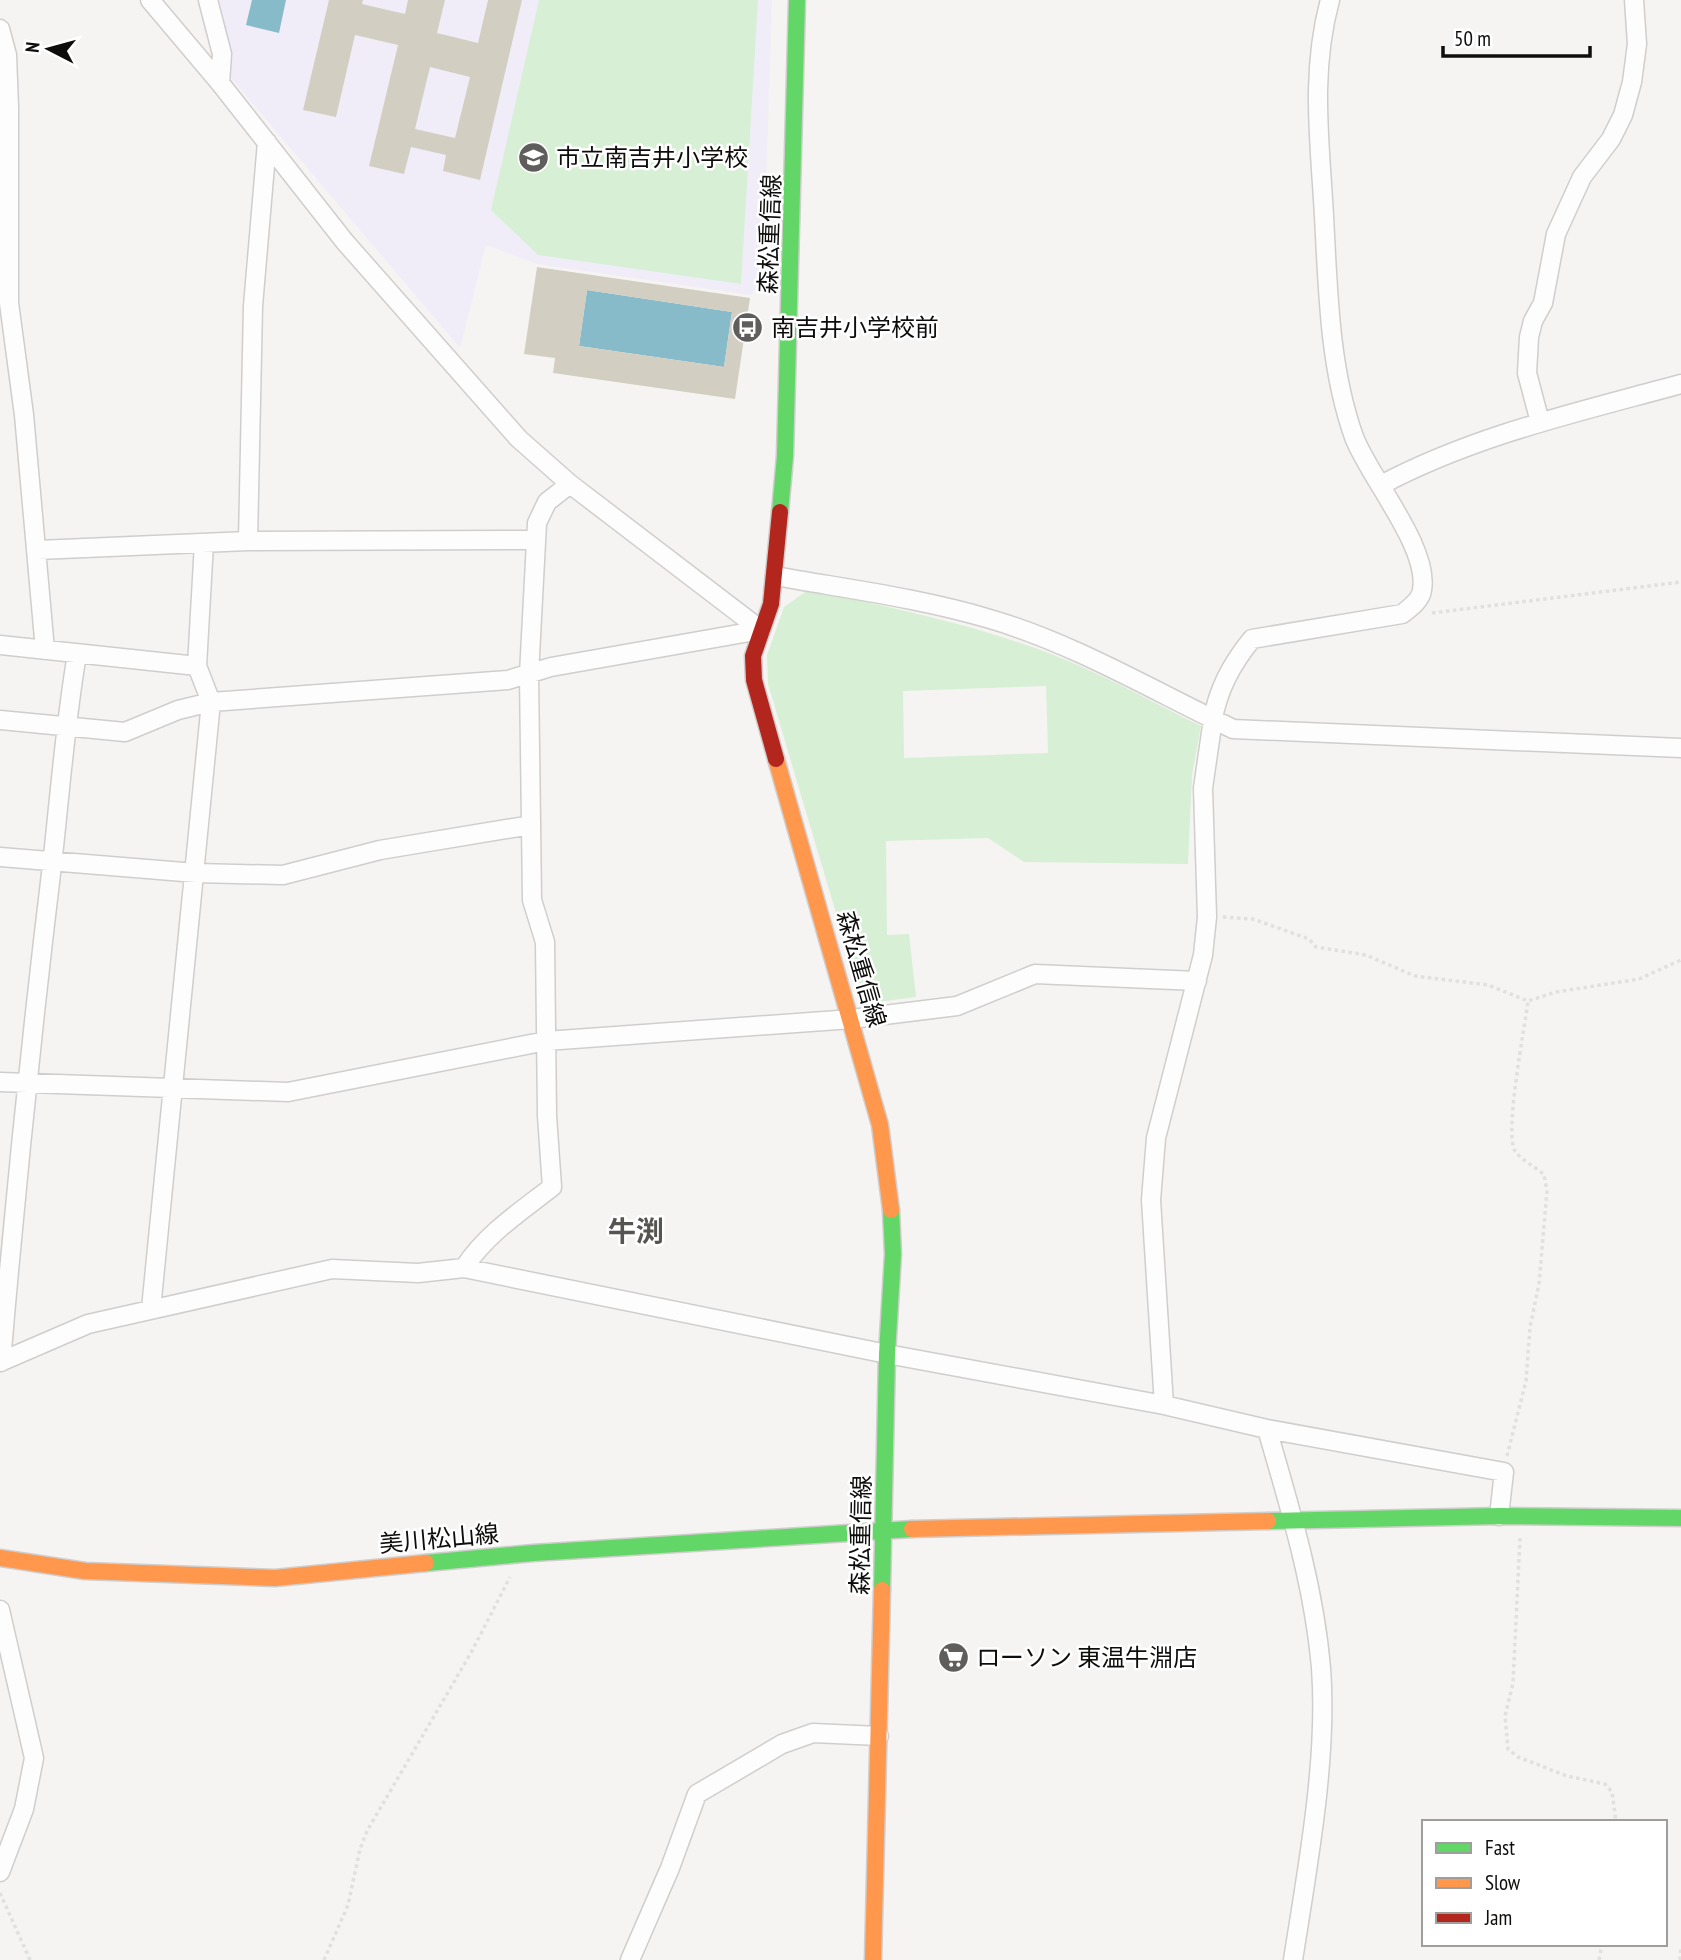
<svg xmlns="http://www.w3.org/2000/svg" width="1681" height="1960" font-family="'PT Sans Narrow','Noto Sans JP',sans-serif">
<rect width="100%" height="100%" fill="#f6f4f2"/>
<path fill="#f0edf9" d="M213 0H772L763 276 751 295 537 264 486 245 460 348 225 71Z"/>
<path fill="#d7efd5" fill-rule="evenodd" d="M539 0H758L741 284 538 255 491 210Z
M808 590C895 608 983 626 1066 660 1112 679 1156 704 1201 726L1192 775 1188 864 1024 862 988 838 886 841 887 935 909 934 916 997 863 1004 768 684 767 655 784 607ZM1046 686 1048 753 904 758 903 691Z"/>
<path fill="#87bbca" d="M252 0H286L279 33 246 25Z
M587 290 732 312 724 367 579 346Z"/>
<path fill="#d3cec2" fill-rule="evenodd" d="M329 0H363L362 4 405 14 408 0H445L437 33 478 43 488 0H522L480 180 443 171 446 155 411 147 404 174 369 166 398 45 355 35 336 117 303 110ZM430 67 470 77 455 138 415 129Z
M537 267 750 298 735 399 553 373 555 358 524 354ZM587 290 732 312 724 367 579 346Z"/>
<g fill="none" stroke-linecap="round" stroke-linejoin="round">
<defs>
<path id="street" d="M150 0 220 83 345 242 519 439 570 484 761 630
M208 0 222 54 220 83
M0 29 7 55 9 107V303L24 415 45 650
M1540 422 1527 373 1529 337 1533 321 1543 303 1556 234 1582 177 1611 139 1623 115 1632 82 1637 44 1634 0
M1381 485C1475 435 1579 412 1681 384
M248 541 253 306 267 142
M38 550 248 541 534 540
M775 576C847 589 920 598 990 619 1068 642 1140 683 1213 719 1218 689 1233 662 1252 639L1402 614C1410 608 1421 600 1422 590 1430 548 1369 477 1354 437 1329 367 1328 289 1324 216 1320 142 1310 73 1330 0
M0 645 197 666
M0 720 125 732 178 710 211 702 508 680 551 667 761 630
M0 857 196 873 283 875 380 850 531 825
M0 1082 288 1092 546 1041 852 1019 957 1006 1035 974 1197 981
M464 1268C486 1234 520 1212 552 1187L547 1116 545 942 532 900 529 674 537 523 547 502 570 484
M151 1309 211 702 197 666 204 543
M0 1362 88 1324 332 1269 418 1273 464 1268 887 1354 1164 1405
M1 1362C15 1196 32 1031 52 865 60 794 65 724 77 654
M1267 1429 1504 1472 1499 1516
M0 1610 34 1758 24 1809 0 1872
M630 1960 670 1868 697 1794 782 1744 813 1733 879 1736
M1293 1960C1307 1870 1328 1759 1321 1668 1314 1586 1290 1508 1267 1429L1164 1405 1151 1200 1156 1138 1203 955 1207 917 1203 788 1213 719 1233 729 1681 748"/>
<path id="fast" d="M780 512 785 456 797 0
M1268 1521 1499 1516 1681 1518
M426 1563 533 1553 912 1529
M882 1590 887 1354 893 1254 891 1210"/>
<path id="slow" d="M776 759 880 1125 891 1210
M912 1529 1268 1521
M0 1558 85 1571 275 1578 426 1563
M873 1960 882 1590"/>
<path id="jam" d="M776 759 754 680 753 656 771 604 780 512"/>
</defs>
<use href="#street" stroke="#d0cecd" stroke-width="21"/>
<use href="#fast" stroke="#d0cecd" stroke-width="19"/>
<use href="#slow" stroke="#d0cecd" stroke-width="19"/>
<use href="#jam" stroke="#d0cecd" stroke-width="19"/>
<path stroke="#e0e0df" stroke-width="3.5" stroke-dasharray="3.5 3.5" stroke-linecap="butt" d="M1432 613 1681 582
M1223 917 1253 919 1309 939 1316 947 1366 955 1415 976 1488 985 1528 1001 1556 992 1639 979 1681 960
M1507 1456 1526 1381 1530 1327 1539 1284 1547 1191 1544 1175C1536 1167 1521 1160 1515 1151 1504 1132 1525 1027 1528 1001
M1520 1538 1513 1683 1505 1716 1508 1749 1518 1757 1567 1776 1605 1784 1612 1792 1616 1822
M0 1893 30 1960
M324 1960 348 1905 360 1849 367 1831 472 1651 510 1577
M1599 1960 1602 1944
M1680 1960 1681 1948"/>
<use href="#street" stroke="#fefdfd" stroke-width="18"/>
<use href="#fast" stroke="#63d668" stroke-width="16"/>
<use href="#slow" stroke="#ff974d" stroke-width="16"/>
<use href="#jam" stroke="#b3261e" stroke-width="16"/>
</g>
<defs>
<symbol id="school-disc" viewBox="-11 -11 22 22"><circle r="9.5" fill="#5f5e5c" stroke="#fff"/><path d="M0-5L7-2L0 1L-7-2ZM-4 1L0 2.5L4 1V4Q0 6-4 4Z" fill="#fff"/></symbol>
<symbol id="bus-disc" viewBox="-11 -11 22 22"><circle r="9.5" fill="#5f5e5c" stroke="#fff"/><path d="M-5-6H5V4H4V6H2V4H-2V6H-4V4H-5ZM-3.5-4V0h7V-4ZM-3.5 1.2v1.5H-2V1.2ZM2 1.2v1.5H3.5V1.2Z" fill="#fff"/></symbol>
<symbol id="supermarket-disc" viewBox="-11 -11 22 22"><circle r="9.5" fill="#5f5e5c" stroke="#fff"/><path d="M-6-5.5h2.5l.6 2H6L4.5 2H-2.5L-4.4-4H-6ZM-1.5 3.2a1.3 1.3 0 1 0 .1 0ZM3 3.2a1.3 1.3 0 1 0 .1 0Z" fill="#fff"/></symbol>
</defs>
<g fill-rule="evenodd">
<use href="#school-disc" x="516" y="140" width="35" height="35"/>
<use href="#bus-disc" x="730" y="310" width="35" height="35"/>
<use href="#supermarket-disc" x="936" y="1640" width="35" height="35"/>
</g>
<g text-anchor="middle" stroke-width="5" stroke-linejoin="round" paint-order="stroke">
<g font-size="24" fill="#0e0d0b" stroke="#fff" text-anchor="start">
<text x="556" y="166">市立南吉井小学校</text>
<text x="771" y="336">南吉井小学校前</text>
<text x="976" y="1666">ローソン 東温牛淵店</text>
</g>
<g font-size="24" fill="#0e0d0b" stroke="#fff">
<text transform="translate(770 234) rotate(-88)" y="8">森松重信線</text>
<text transform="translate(861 969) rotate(74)" y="8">森松重信線</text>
<text transform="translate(861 1535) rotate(-89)" y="8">森松重信線</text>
<text transform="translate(439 1539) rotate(-5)" y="8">美川松山線</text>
</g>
<g font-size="28" font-weight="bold" fill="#575551" stroke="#fff">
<text x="636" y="1241">牛渕</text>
</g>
</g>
<rect x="1422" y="1820" width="245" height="126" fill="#ffffff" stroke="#9f9e9d" stroke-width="2"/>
<rect x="1436" y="1843" width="35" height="10" fill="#63d668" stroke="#9f9e9d" stroke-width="2"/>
<text x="1485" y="1855" font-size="21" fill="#0e0d0b">Fast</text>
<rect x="1436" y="1878" width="35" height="10" fill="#ff974d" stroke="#9f9e9d" stroke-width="2"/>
<text x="1485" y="1890" font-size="21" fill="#0e0d0b">Slow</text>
<rect x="1436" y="1913" width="35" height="10" fill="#b3261e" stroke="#9f9e9d" stroke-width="2"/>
<text x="1485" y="1925" font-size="21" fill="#0e0d0b">Jam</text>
<g transform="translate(49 49) rotate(276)" stroke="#ffffff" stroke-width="5" paint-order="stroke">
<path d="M0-5L12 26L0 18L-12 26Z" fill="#0e0d0b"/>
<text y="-10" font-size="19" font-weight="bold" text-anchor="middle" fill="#0e0d0b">N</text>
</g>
<path d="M1443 46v10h147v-10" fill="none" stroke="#0e0d0b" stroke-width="3.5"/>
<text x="1454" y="46" font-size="21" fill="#0e0d0b" stroke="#ffffff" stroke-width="5" paint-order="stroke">50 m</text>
</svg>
